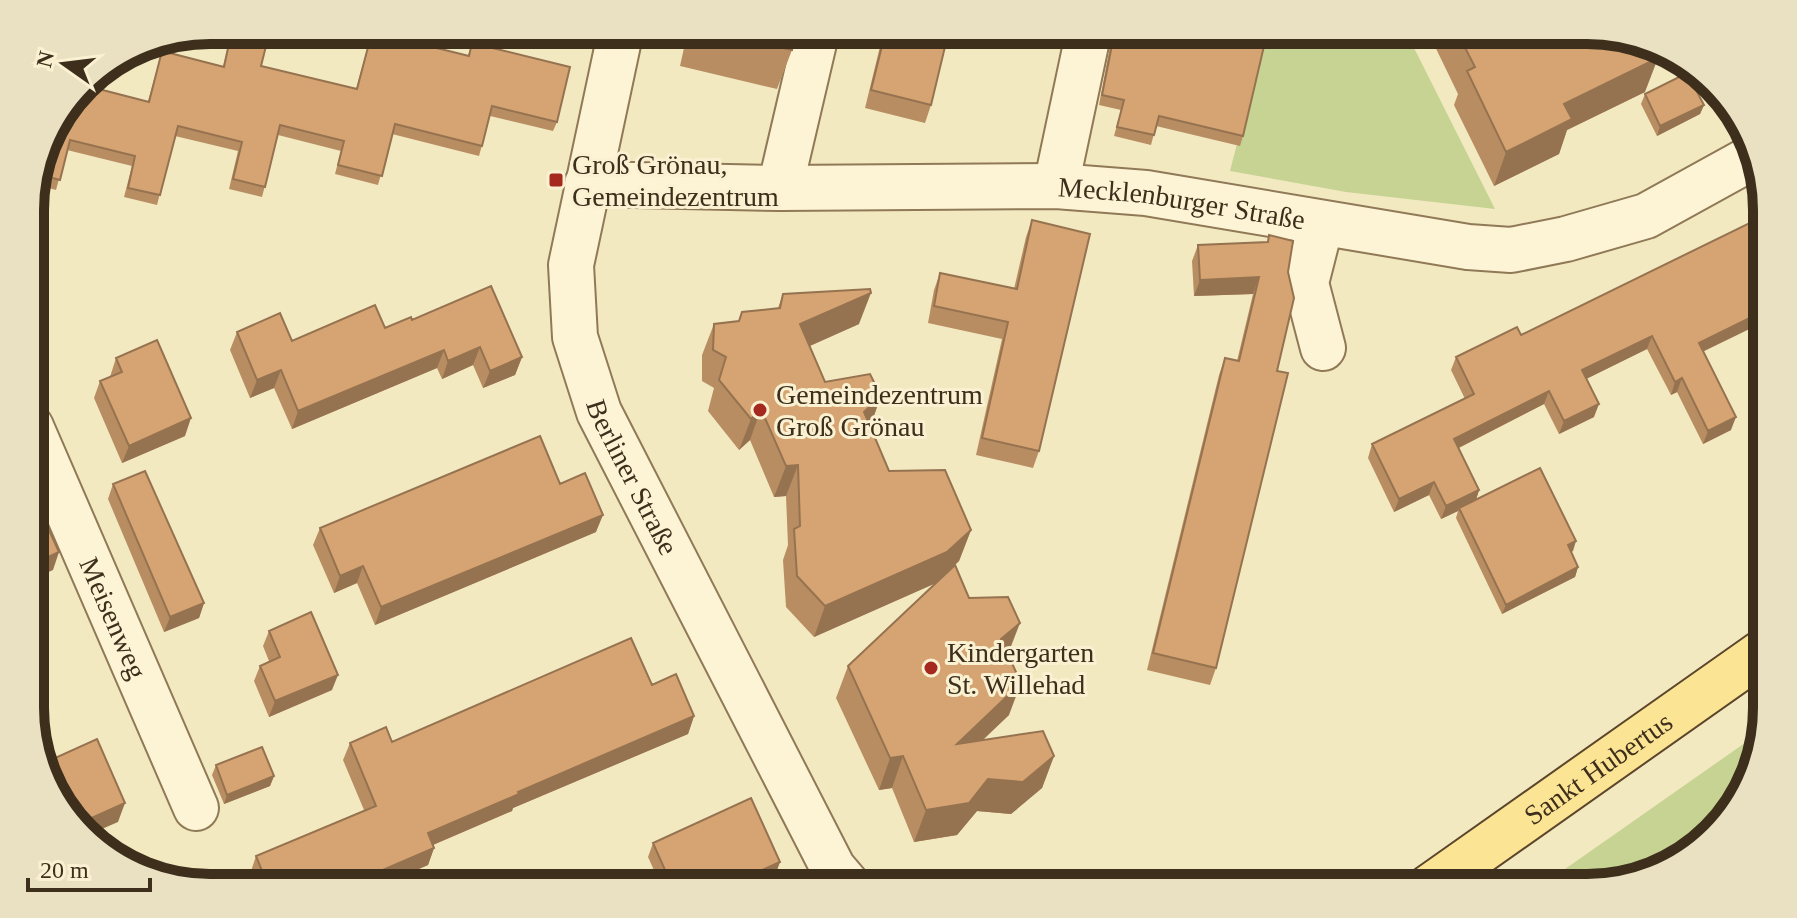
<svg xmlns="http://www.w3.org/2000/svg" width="1797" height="918" font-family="Georgia,serif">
<rect width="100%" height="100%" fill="#f3e9c1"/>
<path fill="#c6d393" d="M1178 30H1405L1495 209 1346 192 1230 171 1261 51Z
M1762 731 1749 787 1687 858 1598 888H1538Z"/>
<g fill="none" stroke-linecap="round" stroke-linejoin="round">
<defs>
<g id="minor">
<path id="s1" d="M621 30 571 265 575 337 599 412 833 868 850 888"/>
<path id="s2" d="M587 184 780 188 1056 186 1146 193 1468 247 1511 250 1566 239 1646 216 1753 157"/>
<path d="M1056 186 1089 30"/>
<path d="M780 188 817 30"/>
<path d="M1321 224 1306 283 1323 348"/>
<path id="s3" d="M31 427 196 808"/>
</g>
<g id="major">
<path id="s4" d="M1428 888 1767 649"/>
</g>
</defs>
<use href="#minor" stroke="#8f7956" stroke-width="48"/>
<use href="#major" stroke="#5c462b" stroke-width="48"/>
<use href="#minor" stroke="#fdf4d5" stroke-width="44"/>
<use href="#major" stroke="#fbe494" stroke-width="44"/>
</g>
<path fill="#b88d62" d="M688 30H796L792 50 777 89 680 66Z
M884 30H949L931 105 925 123 865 108Z
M1113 30H1159L1223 45 1226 37 1243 136 1240 146 1156 126 1151 145 1114 136 1121 110 1099 105Z
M1427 30H1537L1645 92 1567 130 1559 154 1494 186 1454 105 1458 94Z
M372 32 468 56 472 43 557 122 553 131 490 116 479 156 392 134 378 185 335 174 341 151 278 135 262 197 229 189 238 151 175 136 157 205 124 197 132 166 67 150 56 190 34 184 49 130 148 101 162 51 223 66 231 34 261 66 356 89Z
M1645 94 1704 105 1700 114 1657 136 1641 104Z
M1766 215 1703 351 1731 430 1703 444 1677 392 1671 395 1647 349 1586 379 1594 417 1559 434 1544 404 1459 448 1479 490 1476 500 1573 551 1571 552 1578 567 1575 577 1502 614 1456 518 1458 511 1441 519 1429 495 1394 512 1368 458 1372 444 1465 399 1451 370 1456 357 1521 335Z
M1032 220 1039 451 1033 468 976 455 1002 339 928 323 934 290 940 273 1014 289 1026 237Z
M1269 235 1288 272 1277 371 1216 668 1210 685 1147 670 1219 375 1225 358 1237 361 1253 294 1194 296 1192 261 1198 245 1267 242Z
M783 294 859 324 810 346 825 382 881 396 870 426 889 471 971 530 959 561 936 583 814 637 786 607 783 560 788 545 786 496 774 497 750 440 739 450 708 411 714 388 702 381V355L714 324 739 321 778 308Z
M412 320 522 357 515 375 483 388 473 365 442 379 437 368 292 429 274 388 250 398 230 350 237 332 292 341 385 328Z
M116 358 185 436 122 463 94 398 100 381 110 377Z
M113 484 204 603 199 618 164 632 108 499Z
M560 484 596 532 375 625 357 583 334 593 313 545 320 528Z
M969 598 1008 655 1009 715 983 740 1054 756 1042 788 1011 814 977 811 957 835 914 842 892 788 879 790 836 698 848 666Z
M269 631 332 690 269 717 254 681 260 666 269 661 263 646Z
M652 685 694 716 688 734 513 808 512 811 433 845 434 848 428 865 375 888H256L250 874 256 856 364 810 343 760 350 743 392 742Z
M216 765 274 776 270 786 224 804 212 775Z
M653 843 775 876 749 888H662L648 857Z"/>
<path fill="#967350" d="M1658 58 1645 92 1567 130 1559 154 1494 186 1506 152 1564 104Z
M1704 105 1700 114 1657 136 1660 126Z
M1259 277 1253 294 1194 296 1200 280Z
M871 293 859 324 789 355 800 324Z
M1766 310V321L1694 356 1699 343Z
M1652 336 1647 349 1578 383 1582 370Z
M480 347 473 365 442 379 448 361Z
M444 350 437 368 292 429 298 411Z
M522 357 515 375 483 388 490 371Z
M281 370 274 388 250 398 257 380Z
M1682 378 1677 392 1671 395 1675 382Z
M1549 391 1544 404 1450 452 1454 439Z
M881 396 870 427 864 412Z
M1599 404 1594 417 1559 434 1564 421Z
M761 409 750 440 739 450 751 419Z
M1736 417 1731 430 1703 444 1708 431Z
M191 418 185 436 122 463 129 446Z
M798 465 786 496 774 497 786 466Z
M1434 482 1429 495 1394 512 1399 499Z
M1479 490 1475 503 1459 508 1458 511 1441 519 1446 506Z
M603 515 596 532 375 625 381 607Z
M971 530 959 561 936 583 814 637 825 606Z
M1576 541 1573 551 1564 555 1568 545Z
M59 552 53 570 31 580V565Z
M363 566 357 583 334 593 340 576Z
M1578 567 1575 577 1502 614 1506 605Z
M204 603 199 618 164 632 170 617Z
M1020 623 1008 654 989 671 1001 639Z
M338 675 332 690 269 717 275 701Z
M1021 683 1009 715 945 775 957 744Z
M694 716 688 734 513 808 512 811 421 850 428 833 518 792Z
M903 756 892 788 879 790 890 758Z
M1054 756 1042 788 1011 814 977 811 957 835 914 842 926 810 988 779Z
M274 776 270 786 224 804 227 795Z
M125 803 118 822 88 835 76 825Z
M434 848 428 865 375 888H341Z
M780 862 775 876 749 888H723Z"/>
<path fill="#d6a472" stroke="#967350" stroke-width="2" d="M708 30H796L792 50Z
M886 30H949L931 105 871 90Z
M1115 30H1159L1224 46 1226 37 1264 46 1243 136 1159 116 1154 135 1117 127 1124 100 1102 95Z
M1456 30 1538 31 1587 30 1651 45 1658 58 1564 104 1572 119 1506 152 1467 71 1475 67Z
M372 32 469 56 472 43 570 67 557 122 492 106 482 146 395 124 382 176 338 165 344 141 280 125 265 187 233 179 242 142 178 126 160 195 128 188 135 156 70 140 60 180 37 174 49 130 83 85 149 102 162 51 224 67 231 34 267 42 261 66 357 89Z
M1687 73 1704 105 1660 126 1645 94Z
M1766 215V310L1699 343 1736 417 1708 431 1682 378 1675 382 1652 336 1582 370 1599 404 1564 421 1549 391 1454 439 1479 490 1446 506 1434 482 1399 499 1372 444 1474 394 1456 357 1517 327 1521 335Z
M1032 220 1090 234 1039 451 982 438 1008 322 934 306 940 273 1017 289Z
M1269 235 1293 241 1288 272 1294 298 1277 371 1288 373 1216 668 1153 653 1225 358 1239 361 1259 277 1200 280 1198 245 1268 242Z
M491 286 522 357 490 371 480 347 448 361 444 350 298 411 281 370 257 380 237 332 280 313 292 341 375 305 385 328 411 317 412 320Z
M870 289 871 293 800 324 825 382 870 374 881 396 864 412 889 471 945 470 971 530 947 552 825 606 797 576 794 529 800 526 798 465 786 466 761 409 751 419 719 380 726 357 713 350 714 324 739 321 742 312 780 308 783 294Z
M157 340 191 418 129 446 100 381 122 372 116 358Z
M540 436 560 484 585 473 603 515 381 607 363 566 340 576 320 528Z
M1540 468 1576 541 1568 545 1578 567 1506 605 1459 508Z
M145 471 204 603 170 617 113 484Z
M31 491 59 552 31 565Z
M955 565 969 598 1008 597 1020 623 1001 639 1021 683 957 744 1043 731 1054 756 1023 782 988 779 969 803 926 810 903 756 890 758 848 666Z
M311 612 338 675 275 701 260 666 280 657 269 631Z
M631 638 652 685 676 674 694 716 518 792 519 794 428 833 434 848 341 888H269L256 856 376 806 350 743 386 727 392 742Z
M97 739 125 803 76 825 67 817 44 763Z
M262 747 274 776 227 795 216 765Z
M751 798 780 862 723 888H673L653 843Z"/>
<g fill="#a5291e" stroke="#f9f1d1" stroke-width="3">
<rect x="548" y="172" width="16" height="16" rx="4"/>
<circle cx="760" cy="410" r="8"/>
<circle cx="931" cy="668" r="8"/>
</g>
<g text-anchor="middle" stroke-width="6" stroke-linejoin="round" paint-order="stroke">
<g font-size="28" fill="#3d2f1c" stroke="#f9f1d1" text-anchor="start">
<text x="572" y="174">Groß Grönau,<tspan x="572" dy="32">Gemeindezentrum</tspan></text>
<text x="776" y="404">Gemeindezentrum<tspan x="776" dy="32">Groß Grönau</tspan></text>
<text x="947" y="662">Kindergarten<tspan x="947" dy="32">St. Willehad</tspan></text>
</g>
<g font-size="28" fill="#3d2f1c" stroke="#f9f1d1">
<text dy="10" stroke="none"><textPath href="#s2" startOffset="596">Mecklenburger Straße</textPath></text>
<text dy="10" stroke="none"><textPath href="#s1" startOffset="464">Berliner Straße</textPath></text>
<text dy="10" stroke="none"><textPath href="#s3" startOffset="208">Meisenweg</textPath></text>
<text dy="10" stroke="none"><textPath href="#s4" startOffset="208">Sankt Hubertus</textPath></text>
</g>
</g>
<path d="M0 0H1797V918H0ZM210 44H1587A166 166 0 0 1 1753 210V708A166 166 0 0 1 1587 874H210A166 166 0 0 1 44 708V210A166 166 0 0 1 210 44Z" fill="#eae1c3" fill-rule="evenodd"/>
<path fill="none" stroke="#3d2f1c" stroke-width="10" d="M210 44H1587A166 166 0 0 1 1753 210V708A166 166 0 0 1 1587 874H210A166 166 0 0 1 44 708V210A166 166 0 0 1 210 44Z"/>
<g transform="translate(64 64) rotate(284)" stroke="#f9f1d1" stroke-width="6" paint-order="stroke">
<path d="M0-6L14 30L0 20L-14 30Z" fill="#3d2f1c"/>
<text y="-12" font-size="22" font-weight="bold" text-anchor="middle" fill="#3d2f1c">N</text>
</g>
<path d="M28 878v12h122v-12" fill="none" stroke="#3d2f1c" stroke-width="4"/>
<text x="40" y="878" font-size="24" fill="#3d2f1c" stroke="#f9f1d1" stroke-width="6" paint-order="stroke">20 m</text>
</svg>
